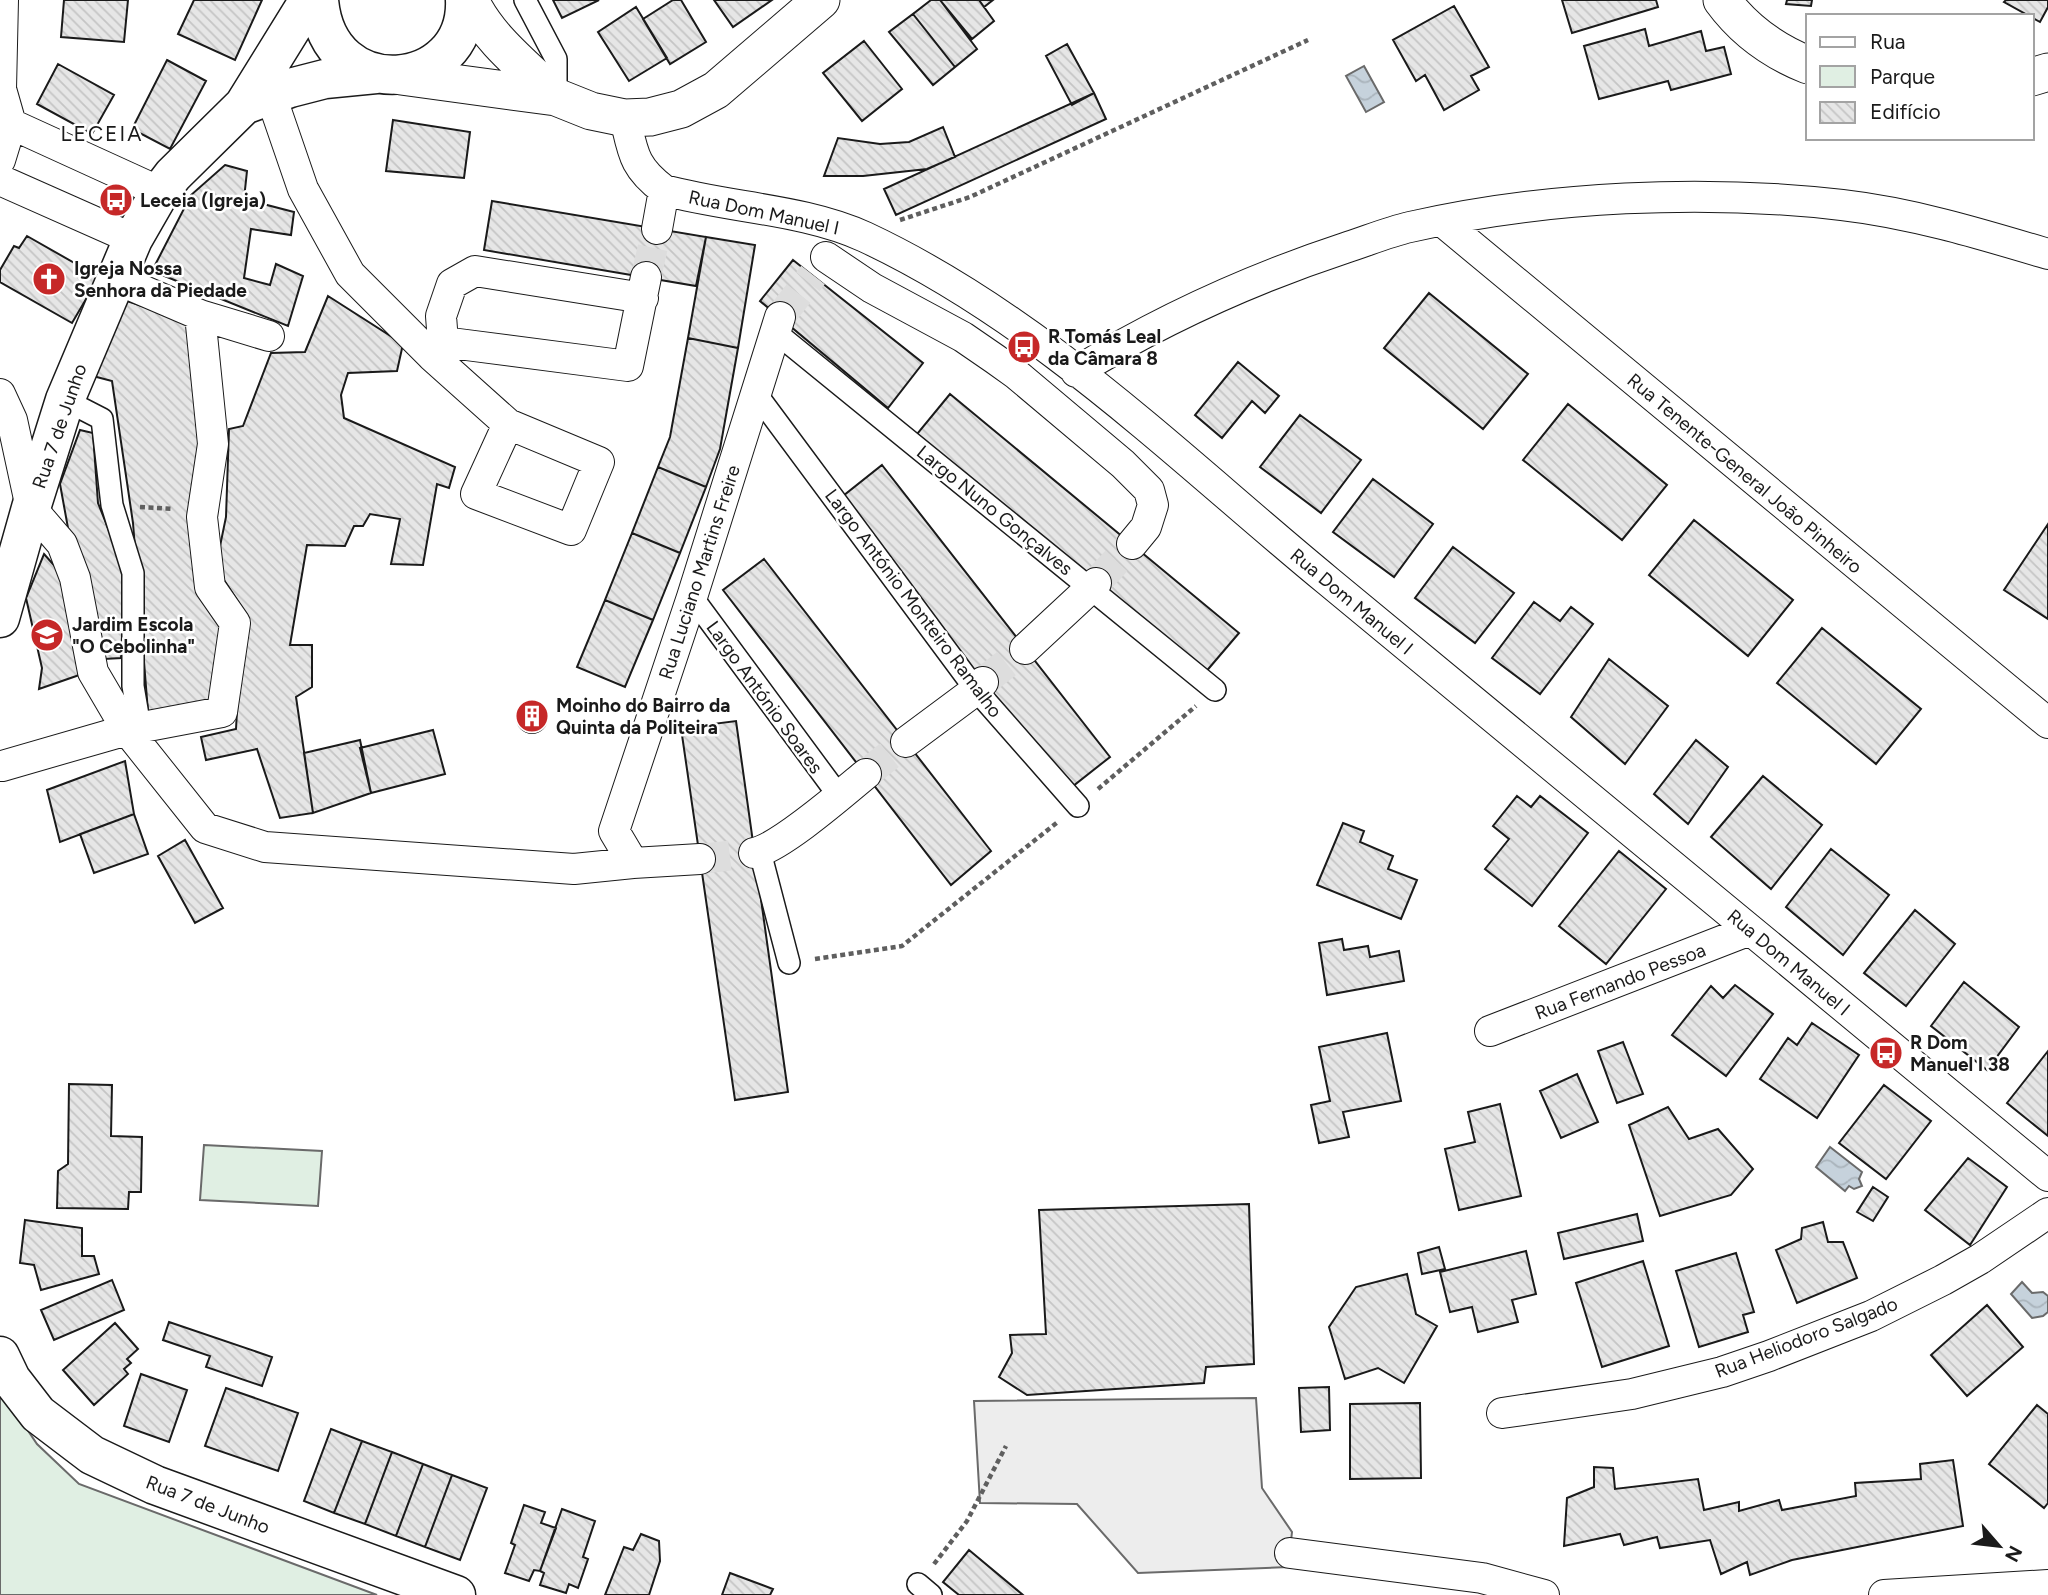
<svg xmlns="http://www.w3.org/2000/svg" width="2048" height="1595" font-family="Figtree,sans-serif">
<defs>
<pattern id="water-waves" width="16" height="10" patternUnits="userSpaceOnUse" patternTransform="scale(1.75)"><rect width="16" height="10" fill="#c6d2dc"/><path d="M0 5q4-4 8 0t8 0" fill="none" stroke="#aab4bc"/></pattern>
<pattern id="building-back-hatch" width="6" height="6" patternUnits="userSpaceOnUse" patternTransform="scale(1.75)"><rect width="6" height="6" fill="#e6e6e6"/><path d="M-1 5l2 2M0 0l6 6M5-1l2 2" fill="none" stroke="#c5c5c5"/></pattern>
</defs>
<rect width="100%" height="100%" fill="#fff"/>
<path fill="#e0efe3" stroke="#6a6a6a" stroke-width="2" d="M204 1145 322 1151 318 1206 200 1200Z
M0 1389 37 1444 79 1484 377 1595H0Z"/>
<path fill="#ededed" stroke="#6a6a6a" stroke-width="2" d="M1256 1398 1262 1488 1292 1532 1288 1567 1138 1573 1077 1504 980 1503 974 1401Z"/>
<path fill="url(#water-waves)" stroke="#6a6a6a" stroke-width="2" d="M1364 66 1384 102 1366 112 1346 76Z
M1830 1147 1862 1172 1859 1179 1862 1186 1854 1189 1849 1186 1845 1191 1816 1167Z
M2022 1282 2032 1293 2043 1292 2048 1296V1312L2043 1316 2032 1318 2011 1294Z"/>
<path fill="url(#building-back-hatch)" stroke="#1a1a1a" stroke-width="2" d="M64 0H128L124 42 61 37Z
M194 0H262L235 60 178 34Z
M553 0H599L562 18Z
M673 0H681L706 42 670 64 643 19Z
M714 0H772L733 27Z
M931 0H940L977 49 955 67 913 14Z
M940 0H979L994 21 972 39Z
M979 0H993L984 7Z
M1562 0H1656L1658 7 1572 33Z
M1787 0H1812L1811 6 1786 4Z
M2006 0H2048V7L2040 22 2004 2Z
M1454 6 1489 67 1471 76 1479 90 1444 110 1425 75 1416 81 1393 40Z
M636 7 667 58 629 81 598 32Z
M913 14 955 67 933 85 889 32Z
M1645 29 1649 46 1701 31 1706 51 1724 47 1731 74 1671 90 1668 81 1599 99 1584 46Z
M864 41 902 89 862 121 823 73Z
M1067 44 1094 93 1072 105 1046 56Z
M167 60 206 81 170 149 132 129Z
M58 64 114 95 92 134 37 104Z
M1094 93 1106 119 896 215 884 189Z
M393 120 470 132 464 178 386 171Z
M943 127 955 157 927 169 863 176H824L838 138 880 144 909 142Z
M225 165 247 171 244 199 294 212 291 235 251 229 244 278 270 285 276 264 303 276 288 326 152 271 191 195Z
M492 201 706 237 696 286 484 250Z
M27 236 99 277 72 323 0 282V270L14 246 19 248Z
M706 237 755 245 738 348 688 338Z
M793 260 923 363 888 408 760 301Z
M1429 293 1528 374 1483 429 1384 348Z
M328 296 403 344 397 371 348 373 341 395 344 418 455 467 449 488 437 484 423 565 391 564 400 519 370 514 363 526H354L345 546 307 545 290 645H312V687L296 697 313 813 280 818 257 749 206 760 201 737 236 729 237 711 246 614 224 580 218 556 226 517 229 429 243 426 271 353 305 352Z
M127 301 193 323 201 444 225 627 210 704 148 712 133 523 112 381 93 376Z
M688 338 738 348 720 449 706 487 658 467 670 437Z
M1238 362 1279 396 1265 413 1252 401 1222 438 1195 415Z
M950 394 1239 633 1204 674 917 434Z
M1568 404 1667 485 1622 540 1523 460Z
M1300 415 1361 460 1321 513 1260 467Z
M80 430 93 433 98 503 125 571 121 658 104 659 68 528 60 484Z
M882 465 1110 757 1068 790 838 500Z
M658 467 706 487 680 553 632 533Z
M1373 479 1433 524 1394 577 1333 532Z
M1694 520 1793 600 1748 656 1649 575Z
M2048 524V619L2004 590Z
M632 533 680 553 653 620 605 600Z
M1453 547 1514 593 1475 643 1415 598Z
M44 554 68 581 85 673 39 689 42 668 26 598Z
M764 559 991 851 951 885 723 590Z
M605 600 653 620 625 687 577 667Z
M1534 602 1560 621 1571 607 1593 624 1540 694 1492 658Z
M1822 628 1921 709 1876 764 1777 683Z
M1609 659 1668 706 1625 764 1571 717Z
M517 718a15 15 0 1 1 30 0a15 15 0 1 1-30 0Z
M736 721 788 1092 735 1100 681 728Z
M433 730 445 774 371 793 360 748Z
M360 740 371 793 313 813 304 753Z
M1696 740 1728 767 1688 824 1654 794Z
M125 761 134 814 60 842 47 790Z
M1763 776 1822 825 1771 889 1711 837Z
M1517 796 1531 807 1540 796 1588 833 1532 906 1485 869 1509 839 1493 826Z
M134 814 148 854 94 873 80 834Z
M1343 823 1364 831 1360 842 1393 856 1388 869 1417 880 1401 919 1317 885Z
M185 840 223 908 195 923 158 856Z
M1831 849 1889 895 1843 955 1786 907Z
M1619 851 1666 889 1606 964 1559 926Z
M1915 910 1955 944 1906 1006 1864 973Z
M1342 939 1344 950 1368 946 1370 957 1399 951 1404 981 1327 995 1319 943Z
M1964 982 2019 1027 1987 1070 1931 1026Z
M1735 985 1773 1014 1726 1076 1672 1035 1711 986 1723 998Z
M1812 1023 1859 1055 1817 1118 1760 1079 1788 1038 1797 1045Z
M1387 1033 1401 1101 1343 1112 1349 1137 1319 1143 1311 1105 1330 1101 1319 1047Z
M1623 1042 1643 1094 1617 1103 1598 1051Z
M2048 1051V1136L2007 1103Z
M1577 1074 1598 1122 1561 1138 1540 1091Z
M69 1084 112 1085 111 1136 142 1137 141 1192H129L128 1209 57 1208 58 1171 68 1164Z
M1884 1085 1931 1121 1886 1179 1839 1143Z
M1500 1104 1521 1196 1459 1210 1445 1149 1475 1142 1468 1112Z
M1668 1107 1689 1139 1718 1129 1753 1169 1731 1195 1660 1216 1629 1125Z
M1968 1158 2007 1187 1970 1245 1925 1210Z
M1873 1187 1888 1197 1873 1221 1857 1212Z
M1249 1204 1254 1364 1206 1367 1204 1383 1027 1395 999 1377 1012 1353 1010 1335 1046 1334 1039 1210Z
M1637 1214 1643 1241 1564 1259 1558 1233Z
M25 1220 82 1228V1256H94L99 1274 41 1290 34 1265 20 1263Z
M1823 1222 1828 1242H1843L1857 1278 1797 1303 1776 1250 1801 1239 1802 1228Z
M1439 1247 1445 1269 1422 1274 1418 1253Z
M1526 1251 1536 1294 1512 1300 1518 1322 1478 1332 1472 1307 1450 1312 1440 1272Z
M1736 1253 1754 1312 1743 1315 1748 1332 1699 1347 1676 1271Z
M1643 1261 1669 1346 1602 1367 1576 1283Z
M1407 1274 1416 1314 1437 1326 1404 1383 1378 1368 1345 1379 1329 1327 1356 1287Z
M112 1280 124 1310 54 1340 41 1310Z
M1987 1305 2023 1347 1967 1396 1931 1355Z
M169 1322 272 1357 262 1386 206 1367 210 1356 163 1340Z
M115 1323 138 1349 127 1359 131 1363 124 1369 128 1374 94 1405 63 1370Z
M141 1374 187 1390 169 1442 124 1426Z
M1329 1387 1330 1430 1301 1432 1299 1388Z
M226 1388 298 1413 278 1471 205 1446Z
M1420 1403 1421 1478 1350 1479V1404Z
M2037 1405 2048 1414V1503L2044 1508 1989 1464Z
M331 1429 362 1441 334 1513 304 1501Z
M362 1441 392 1452 365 1524 334 1513Z
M392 1452 423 1464 396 1536 365 1524Z
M1953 1460 1963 1526 1792 1560 1750 1575 1747 1562 1721 1574 1710 1540 1660 1548 1657 1537 1624 1545 1620 1534 1564 1546 1567 1498 1594 1487V1467L1613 1468 1615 1489 1698 1479 1704 1510 1739 1502V1511L1779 1500 1782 1510 1856 1496 1855 1483 1921 1479 1920 1464Z
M423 1464 452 1475 425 1547 396 1536Z
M452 1475 487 1488 460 1560 425 1547Z
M524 1505 545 1512 541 1523 556 1528 540 1571 534 1570 529 1581 505 1573 515 1545 511 1543Z
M562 1509 595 1521 583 1557 588 1559 578 1588 569 1584 566 1593 540 1585 544 1573 540 1571Z
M641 1534 659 1541 660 1561 649 1595H605L624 1547 633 1550Z
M969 1550 1023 1595H959L943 1582Z
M730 1573 773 1589 770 1595H722Z"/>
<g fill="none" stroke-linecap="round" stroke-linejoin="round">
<path stroke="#ddd" stroke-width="30" stroke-dasharray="30 15" stroke-linecap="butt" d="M646 277 657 229
M780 317 813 275
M1096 583 1132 544
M983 682 1025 649
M866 774 906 742
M700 859 754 853"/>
<defs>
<path id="pedestrian" d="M525 0 556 59V97
M774 331 1215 690
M757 395 976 690 1078 806
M65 400 102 419 112 505 133 573V686L140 727
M692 597 839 796
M760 852 789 963
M918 1584 931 1595"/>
<path id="minor" d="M3 0 1 89 11 124
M271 96 303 189 350 274 432 356
M625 118C633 152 633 167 664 190 729 208 804 209 865 237 1040 319 1181 460 1328 581 1568 779 1808 978 2048 1176
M11 124 160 192
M0 160 11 124
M0 180 133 239
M1443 222 2048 723
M657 229 664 190
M826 257 872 288 963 337 995 359 1016 374 1123 464 1149 490 1153 505 1146 527 1132 544
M116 279 200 315 269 336
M643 298 475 271 452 284 441 316 443 342 628 366 646 277
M443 342 432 356 508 424 599 462 571 530 476 494 508 424
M1076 372C1161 320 1251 279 1345 248 1367 241 1388 232 1410 227 1546 196 1704 189 1842 205 1912 213 1981 234 2048 254
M0 394 12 420 31 508 62 544 75 578 93 672 127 730 205 828 265 847 574 869 633 863 700 859
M1025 649 1096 583
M906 742 976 690 983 682
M2 766 127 730 222 712 235 623 210 587 202 517 213 444 200 315
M754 853C780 848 843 793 866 774
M633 863 614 831 692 597 780 317
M1490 1031 1750 930
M1502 1413 1632 1394 1722 1372 1769 1356 1871 1316 1943 1280 1980 1259 2048 1213
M1290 1553 1482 1578 1544 1595
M1884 1595 2048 1585"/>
<path id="tertiary" d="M470 0C488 39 525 67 556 97
M1722 0C1744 30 1773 51 1808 65
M401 76 556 97 591 111 625 118 650 117 681 109 716 90 821 0
M2032 77 2048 72"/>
<path id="secondary" d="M319 0C328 107 469 92 465 0
M244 105 290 88 325 79 376 74
M0 618 31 508 65 400 133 239 160 192 173 175 244 105 309 0
M0 1356 11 1379 38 1414 92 1455 155 1485 456 1595"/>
</defs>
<use href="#pedestrian" stroke="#1a1a1a" stroke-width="24"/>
<use href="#minor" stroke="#1a1a1a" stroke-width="32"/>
<use href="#tertiary" stroke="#1a1a1a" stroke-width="39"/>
<use href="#secondary" stroke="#1a1a1a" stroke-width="41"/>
<path stroke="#5f5f5f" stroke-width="4.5" stroke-dasharray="5 3.5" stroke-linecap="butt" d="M900 220 970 197 1308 40
M140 507 173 509
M1098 789 1196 706
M815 959 902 946 1059 821
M934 1564 967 1521 1006 1446"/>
<use href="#pedestrian" stroke="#fff" stroke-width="21"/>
<use href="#minor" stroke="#fff" stroke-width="30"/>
<use href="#tertiary" stroke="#fff" stroke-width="37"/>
<use href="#secondary" stroke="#fff" stroke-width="38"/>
</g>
<defs>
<symbol id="bus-disc" viewBox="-11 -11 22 22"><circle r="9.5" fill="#c62828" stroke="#fff"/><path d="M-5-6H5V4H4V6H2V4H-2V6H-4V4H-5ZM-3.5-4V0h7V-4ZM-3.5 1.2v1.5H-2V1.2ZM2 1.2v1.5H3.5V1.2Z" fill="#fff"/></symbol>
<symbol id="church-disc" viewBox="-11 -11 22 22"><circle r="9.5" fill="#c62828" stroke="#fff"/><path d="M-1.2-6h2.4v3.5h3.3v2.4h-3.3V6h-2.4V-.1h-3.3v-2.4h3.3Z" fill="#fff"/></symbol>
<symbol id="school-disc" viewBox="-11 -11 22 22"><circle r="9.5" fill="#c62828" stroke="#fff"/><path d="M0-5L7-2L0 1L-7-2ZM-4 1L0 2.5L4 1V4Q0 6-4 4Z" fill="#fff"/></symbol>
<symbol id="building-disc" viewBox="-11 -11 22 22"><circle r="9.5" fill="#c62828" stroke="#fff"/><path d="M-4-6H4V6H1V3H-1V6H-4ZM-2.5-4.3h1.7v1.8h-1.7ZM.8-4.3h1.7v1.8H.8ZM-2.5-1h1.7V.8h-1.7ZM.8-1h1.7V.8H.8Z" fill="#fff"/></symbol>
</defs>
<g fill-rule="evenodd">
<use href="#bus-disc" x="97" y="181" width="38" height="38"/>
<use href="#church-disc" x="30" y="260" width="38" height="38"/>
<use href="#bus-disc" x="1005" y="328" width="38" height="38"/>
<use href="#school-disc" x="28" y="616" width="38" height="38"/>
<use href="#building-disc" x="513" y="697" width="38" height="38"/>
<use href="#bus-disc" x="1867" y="1034" width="38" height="38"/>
</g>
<g text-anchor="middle" stroke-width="5" stroke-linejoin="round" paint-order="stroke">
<g font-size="19" font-weight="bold" fill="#1a1a1a" stroke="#fff" text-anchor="start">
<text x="140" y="207">Leceia (Igreja)</text>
<text x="74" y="275">Igreja Nossa<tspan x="74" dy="22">Senhora da Piedade</tspan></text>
<text x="1048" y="343">R Tomás Leal<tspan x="1048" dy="22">da Câmara 8</tspan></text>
<text x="72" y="631">Jardim Escola<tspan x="72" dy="22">"O Cebolinha"</tspan></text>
<text x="556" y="712">Moinho do Bairro da<tspan x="556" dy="22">Quinta da Politeira</tspan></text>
<text x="1910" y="1049">R Dom<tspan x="1910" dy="22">Manuel I 38</tspan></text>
</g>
<g font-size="19" fill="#1a1a1a" stroke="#fff">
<text transform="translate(764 212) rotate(12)" y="7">Rua Dom Manuel I</text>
<text transform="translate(59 426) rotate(-71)" y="7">Rua 7 de Junho</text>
<text transform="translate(1745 473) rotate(40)" y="7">Rua Tenente-General João Pinheiro</text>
<text transform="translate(995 510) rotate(39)" y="7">Largo Nuno Gonçalves</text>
<text transform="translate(699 572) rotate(-72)" y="7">Rua Luciano Martins Freire</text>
<text transform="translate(1352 601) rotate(40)" y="7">Rua Dom Manuel I</text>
<text transform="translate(914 603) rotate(53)" y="7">Largo António Monteiro Ramalho</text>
<text transform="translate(765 697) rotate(54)" y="7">Largo António Soares</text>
<text transform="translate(1789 962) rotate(40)" y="7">Rua Dom Manuel I</text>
<text transform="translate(1620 981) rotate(-21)" y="7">Rua Fernando Pessoa</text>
<text transform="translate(1806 1337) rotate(-21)" y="7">Rua Heliodoro Salgado</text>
<text transform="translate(208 1504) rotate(21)" y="7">Rua 7 de Junho</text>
</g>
<g font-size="21" letter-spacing="2" fill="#1a1a1a" stroke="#fff">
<text x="102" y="141">LECEIA</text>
</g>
</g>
<rect x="1806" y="14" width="228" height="126" fill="#ffffff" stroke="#a3a3a3" stroke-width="2"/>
<rect x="1820" y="37" width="35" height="10" fill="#ffffff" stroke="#a3a3a3" stroke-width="2"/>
<text x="1870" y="49" font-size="21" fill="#1a1a1a">Rua</text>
<rect x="1820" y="66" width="35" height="21" fill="#e0efe3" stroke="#a3a3a3" stroke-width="2"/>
<text x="1870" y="84" font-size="21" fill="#1a1a1a">Parque</text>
<rect x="1820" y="102" width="35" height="21" fill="url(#building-back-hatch)" stroke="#a3a3a3" stroke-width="2"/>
<text x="1870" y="119" font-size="21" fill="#1a1a1a">Edifício</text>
<g transform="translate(1999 1546) rotate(118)" stroke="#ffffff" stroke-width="5" paint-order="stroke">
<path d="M0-5L12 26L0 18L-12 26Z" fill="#1a1a1a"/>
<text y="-10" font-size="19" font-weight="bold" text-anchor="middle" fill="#1a1a1a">N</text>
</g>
</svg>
